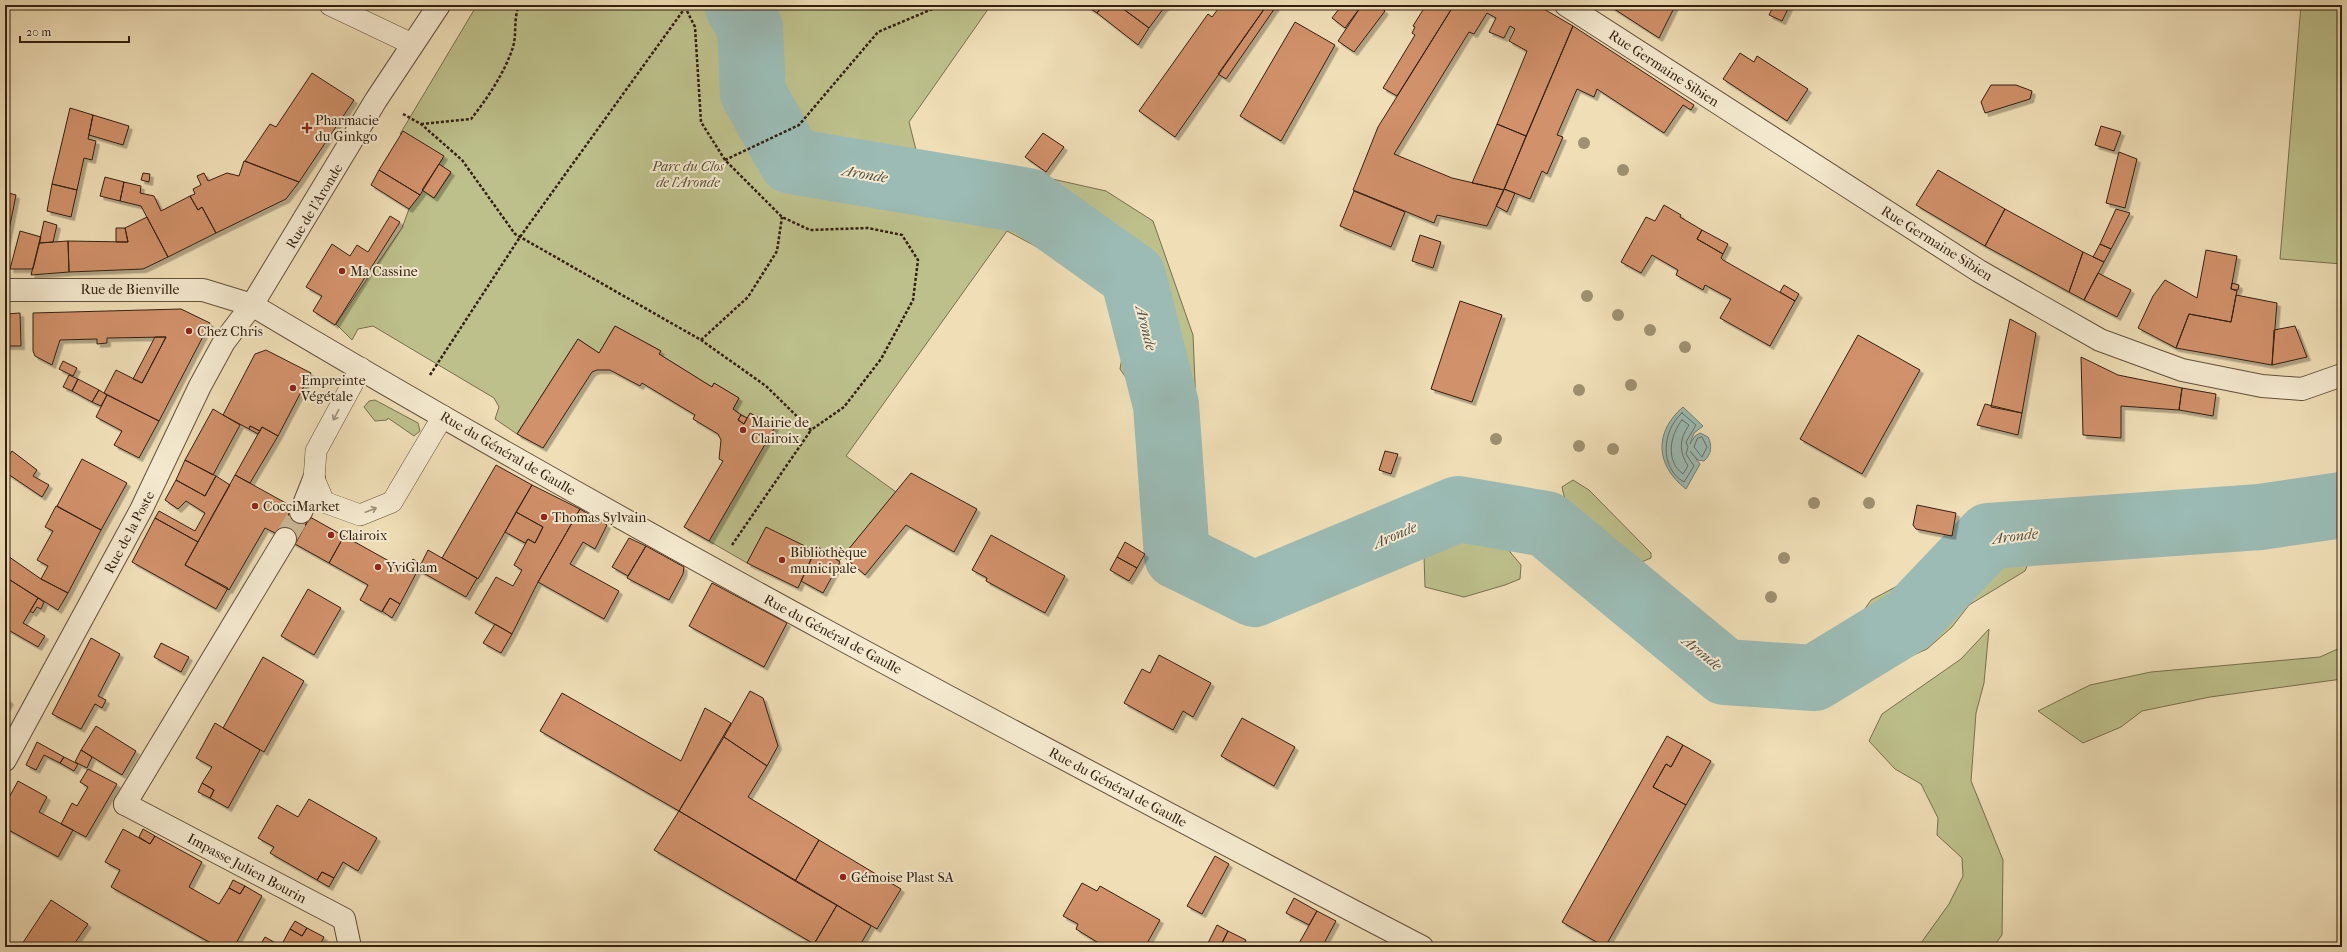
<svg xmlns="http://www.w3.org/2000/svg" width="2347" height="952" font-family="'IM FELL French Canon',serif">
<defs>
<filter id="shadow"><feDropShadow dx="3.5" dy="3.5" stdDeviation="0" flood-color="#0004"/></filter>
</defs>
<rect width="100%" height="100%" fill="#efdeb6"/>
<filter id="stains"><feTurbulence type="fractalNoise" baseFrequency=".005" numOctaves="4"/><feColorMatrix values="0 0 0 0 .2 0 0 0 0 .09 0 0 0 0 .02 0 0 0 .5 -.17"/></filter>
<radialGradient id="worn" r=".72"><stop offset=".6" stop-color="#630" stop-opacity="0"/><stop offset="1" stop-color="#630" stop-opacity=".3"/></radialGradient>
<path fill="#bdc08b" stroke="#78704e" d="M477 5H991L909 122 916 150 922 160 985 164 1106 191 1153 221 1193 335 1198 453 1196 491H1160L1149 483 1141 444 1145 405 1120 369 1127 330 1100 275 1084 272 1007 231 846 456 896 492 839 561 817 546 815 551 766 528 747 563 709 541 747 418 733 409 739 398 714 383 712 387 659 354 661 351 615 326 599 353 578 339 517 434 495 419 499 407 494 398 373 326 358 329 352 340 336 324 402 228 409 209 422 190 434 198 451 173 439 164 443 159 400 134Z
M2301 5H2342V264L2280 259Z
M375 400 418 423 420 431 414 436 388 418 387 420 375 421 364 407 369 401Z
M1573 480 1589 490 1651 553V558L1632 566C1606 544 1568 524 1562 487Z
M1427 503 1506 547 1521 565 1520 579 1505 585 1464 597 1425 587 1424 556 1416 548 1379 559 1314 599 1282 607 1261 591 1260 577 1269 558 1300 549 1335 530Z
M2010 512 2024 515V523L2006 535 1959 558 1903 607 1897 618 1874 631 1830 654 1814 657 1797 656 1850 630 1871 600 1935 566 1944 558 1963 533 1990 518Z
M1590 549C1615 562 1633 582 1653 602L1652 625C1616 613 1593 592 1572 561Z
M2017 556 2029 562 2025 571 1969 605 1952 627 1927 649 1889 666 1884 660 1891 650 1916 633 1959 586 1996 559Z
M1989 629 1984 683 1976 713 1971 781 2003 860 2002 935 1993 947H1921V943L1949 904 1963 876 1962 858 1937 835 1938 818 1921 784 1895 769 1869 741 1882 714 1961 659Z
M2342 647V679L2210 697 2142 711 2121 727 2083 743 2038 711 2090 685 2151 672 2320 657Z"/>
<path fill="#9bbbb4" stroke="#717d73" d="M1683 407 1703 426 1694 433 1690 444 1695 436 1700 433 1708 437C1712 445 1712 454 1704 461L1698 460 1690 451 1700 464 1686 489C1655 465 1654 432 1683 407Z"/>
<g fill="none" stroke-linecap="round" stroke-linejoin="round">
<path stroke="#676e62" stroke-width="1" d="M1682 413 1696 425 1686 442 1688 447 1686 454 1694 466 1684 482C1659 468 1662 430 1682 413Z
M1682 420 1689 425C1679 440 1679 451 1688 466L1683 474C1665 461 1670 435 1682 420Z
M1702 437 1707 447 1702 457 1694 447 1697 439Z"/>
<path stroke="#9bbbb4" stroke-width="66" d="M737 5 750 28 753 93 791 161 1028 201 1133 276 1166 405 1177 556 1254 594 1458 509 1546 524 1725 672 1814 678 1909 620 1989 536 2260 517 2342 505"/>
</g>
<path fill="#d1916b" stroke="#332011" filter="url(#shadow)" d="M1085 5H1103L1097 13Z
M1103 5H1118L1149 28 1138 45 1097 13Z
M1118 5H1166L1149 28Z
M1221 5H1267L1175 137 1139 111 1208 14 1212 17Z
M1267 5H1277L1226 79 1218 74Z
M1342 5H1362L1345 28 1332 18Z
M1362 5H1377L1385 11 1354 52 1338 41Z
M1426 5H1454L1397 96 1383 88 1415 35 1412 33 1415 27 1413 26Z
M1454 5H1537L1573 26 1526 136 1497 124 1527 51 1509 41 1515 29 1510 26 1504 38 1489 32 1496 18 1487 13 1474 34 1469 32 1394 154 1452 178 1504 190 1487 226 1437 215 1434 223 1353 190 1378 127Z
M1608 5H1674L1675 6 1659 38Z
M1774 5H1790L1782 21 1769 15Z
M1295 22 1335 45 1281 141 1240 116Z
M1573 26 1694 105 1691 110 1683 105 1664 133 1597 89 1594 97 1577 89 1557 135 1563 137 1547 174 1542 171 1530 199 1504 189Z
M1740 53 1754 62 1757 56 1808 89 1787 121 1723 79Z
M312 73 354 100 299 182 245 161 270 124 276 127Z
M1991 85H2016L2032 91 2030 99 1985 113 1981 102Z
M70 108 93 115 88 139 96 141 92 160 84 158 77 190 52 184Z
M93 115 129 126 123 145 89 135Z
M1497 124 1526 136 1504 190 1472 183Z
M2101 126 2121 132 2114 151 2095 145Z
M403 131 444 156 420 195 379 170Z
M1043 133 1064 147 1046 172 1025 157Z
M2119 152 2137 159 2125 208 2106 203Z
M244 161 299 182 286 199 216 233 202 207 198 210 190 196 195 194 193 189 201 185 197 176 204 173 208 181 227 173 239 176Z
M439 164 451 172 434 198 422 190Z
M379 170 420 195 409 209 371 185Z
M1938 170 2005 209 1985 246 1916 205Z
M143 173 150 174 149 182 141 180Z
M105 177 124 182 120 201 100 196Z
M124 182 141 186 140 193 154 196 161 211 190 196 198 210 202 207 216 233 168 257 141 206 120 201Z
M52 184 77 190 71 217 47 211Z
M1504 189 1515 193 1507 212 1496 206Z
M1354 191 1405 212 1391 247 1340 226Z
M5 192 16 195 5 250Z
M1664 205 1681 215 1680 217 1702 230 1697 239 1723 254 1721 258 1723 260 1795 301 1770 346 1720 318 1731 299 1705 285 1703 290 1676 275 1678 270 1652 255 1641 273 1621 262 1646 217 1655 221Z
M2005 209 2083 252 2069 292 1985 246Z
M2116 209 2130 213 2111 249 2100 244Z
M390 216 400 222 335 325 313 311 322 296 306 287 332 244 350 256 357 245 368 252Z
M147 217 168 257 143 269 69 272 68 241 128 242 125 228Z
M44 221 57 225 53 242 39 243Z
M116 228H125L128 242H116Z
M1702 230 1728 244 1723 254 1697 239Z
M20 231 41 237 33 269H10Z
M1420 235 1441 242 1433 268 1412 261Z
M68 241 69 272 31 275 39 243Z
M2100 244 2111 249 2104 262 2093 257Z
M2206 250 2237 256 2231 289 2237 291 2231 322 2189 314 2176 348 2138 328 2153 296 2165 280 2197 298Z
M2083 252 2104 262 2084 300 2069 292Z
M2098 273 2131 290 2117 317 2084 300Z
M2232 283 2239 285 2238 290 2231 289Z
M1784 285 1799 294 1795 301 1780 292Z
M2236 295 2277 303 2272 365 2176 348 2189 314 2231 322Z
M1460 301 1502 315 1472 402 1431 389Z
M181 309 210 323 159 421 104 393 116 370 142 383 166 337 107 338V343L97 344V339L60 340 52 365 35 356 33 351V313Z
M20 313 21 346H5V314Z
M2010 319 2036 333 2022 413 1991 407Z
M615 326 661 351 659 354 712 387 714 383 739 398 733 409 741 415 738 420 744 424 750 413 775 427 709 541 684 527 723 461 719 459 721 440 718 434 693 419 695 415 642 383 640 386 610 370H597L592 372 543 448 517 434 578 339 599 353Z
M2295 326 2307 357 2272 365 2274 330Z
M1858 335 1920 370 1862 474 1800 439Z
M155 337H166L142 383 133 379Z
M266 350 311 373 278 436 262 427 260 431 250 426 249 429 223 415 255 354Z
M2081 357 2118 375 2182 388 2179 410 2121 406V438L2083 435Z
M63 361 77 368 73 376 59 369Z
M69 375 78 379 72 391 63 387Z
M78 379 99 390 92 402 72 391Z
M2182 388 2216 394 2213 416 2179 410Z
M99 390 107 395 101 406 92 402Z
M107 395 159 421 139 458 114 445 122 431 96 417Z
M1985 404 2022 413 2018 435 1977 425Z
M213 409 240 425 213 475 185 460Z
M741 415 747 418 744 424 738 420Z
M250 426 260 431 258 434 249 429Z
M262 427 278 436 250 483 235 475Z
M12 451 37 470 33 476 49 485 42 497 5 472V462Z
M1385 451 1398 454 1391 474 1379 470Z
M82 459 127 483 101 530 57 506Z
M185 460 216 476 205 496 176 480Z
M496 465 532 485 478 579 442 558Z
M911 473 977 509 954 552 906 525 865 575 843 556Z
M235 475 293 507 277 534 265 528 229 590 185 565Z
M216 476 230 485 198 542 155 518 159 511 195 531 205 513 186 501 178 509 165 500 176 480 205 496Z
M532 485 580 509 538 582 512 634 475 613 496 577 513 586 522 570 514 565 528 539 535 543 543 527 516 512Z
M1917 505 1956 513 1952 536 1916 529 1913 525Z
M56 506 101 530 68 593 41 579 48 566 37 560 53 531 45 527Z
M293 507 310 517 295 544 277 534Z
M580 509 607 525 595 549 583 542 570 564 619 591 604 619 538 582Z
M516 512 543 527 535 543 528 539 525 543 505 532Z
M310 517 344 536 329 563 295 544Z
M155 518 198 542 185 565 228 588 216 609 132 562Z
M766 527 815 551 798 588 747 563Z
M991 535 1065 576 1045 613 986 581 987 578 972 570Z
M344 536 407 571 413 559 421 564 400 604 390 598 382 612 360 600 368 585 329 563Z
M629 538 646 546 628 576 612 567Z
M1125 542 1145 554 1137 568 1117 557Z
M646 546 684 567 683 574 669 600 627 578Z
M817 546 840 562 823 593 801 581Z
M428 550 477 578 466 597 418 570Z
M5 554 41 579 68 593 58 610 5 577Z
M1117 557 1137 568 1129 581 1110 570Z
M7 578 38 598 23 623 45 636 38 647 5 628V582Z
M712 583 787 623 764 667 689 626Z
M308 589 341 608 314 655 281 636Z
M38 598 44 602 41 609 37 607 33 613 30 611Z
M390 598 400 604 392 618 382 611Z
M495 624 512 634 501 653 483 643Z
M91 638 120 654 98 696 106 700 102 708 95 704 81 729 52 714Z
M161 643 189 657 181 672 154 657Z
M1159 655 1211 683 1193 717 1183 711 1173 730 1124 703 1142 669 1150 673Z
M263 657 304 681 264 752 223 728Z
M750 691 763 698 778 746 767 766 724 737Z
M562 693 681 761 705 708 731 723 679 811 540 731Z
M5 697 10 701 5 710Z
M1242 718 1295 747 1274 786 1221 756Z
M215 723 260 750 228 808 210 798 214 790 202 783 212 767 196 758Z
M96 726 136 751 122 775 81 750Z
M1667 736 1683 745 1671 767 1666 764 1653 787 1686 805 1605 947 1562 922Z
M724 737 767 766 748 797 819 840 795 881 679 811Z
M37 742 64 757 60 763 44 755 36 770 26 765Z
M1683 745 1711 761 1686 805 1653 787 1666 764 1671 767Z
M81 750 92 757 87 768 75 762Z
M64 757 78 764 74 771 60 763Z
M88 769 117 784 86 837 61 824 72 803 77 806 88 787 80 782Z
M18 781 47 797 39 812 73 830 58 857 5 828V805Z
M202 783 214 790 210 798 198 792Z
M309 799 377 838 358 871 343 862 334 878 322 872 317 880 270 853 274 847 258 838 277 805 298 817Z
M679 811 837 905 814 944 654 850Z
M123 829 150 844 155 836 202 862 189 887 219 904 229 888 240 894 245 886 262 896 234 947H218L111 887 120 870 105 862Z
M143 829 155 836 150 844 139 837Z
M819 840 901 889 877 929 795 881Z
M1215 856 1229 864 1202 914 1187 906Z
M322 872 334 878 329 887 317 880Z
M233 880 245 886 240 894 229 888Z
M1082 883 1097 891 1100 886 1160 920 1145 947H1105L1076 929 1078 924 1063 916Z
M1294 898 1317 911 1309 925 1286 913Z
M51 900 88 924 72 947H20Z
M837 905 871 926 859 947H818L814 944Z
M1317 911 1336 921 1322 947H1297Z
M295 921 307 928 302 936 290 929Z
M1217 925 1228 931 1220 947H1206Z
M307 928 324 937 319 947H259L265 937 281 946 290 929 302 936Z
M1228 931 1246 940 1242 947H1220Z"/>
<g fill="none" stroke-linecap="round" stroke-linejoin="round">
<path stroke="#c9b895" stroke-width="22" stroke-dasharray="22 11" stroke-linecap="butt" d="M285 539 301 512"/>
<defs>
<path id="service" d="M330 5 412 44
M361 368 316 451 314 479 324 502 360 515 392 502 443 416"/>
<path id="pedestrian" d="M301 512 314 479
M125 804 285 539"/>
<path id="minor" d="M1566 5 1979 271 2100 340 2182 370 2262 386 2302 389 2342 375
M5 760 141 510 200 386 224 342 252 305 376 100 439 5
M125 804 344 919 350 947"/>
<path id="tertiary" d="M5 290H203L252 305C634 533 1028 741 1422 947"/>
</defs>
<use href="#service" stroke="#62503a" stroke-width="22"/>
<use href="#pedestrian" stroke="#62503a" stroke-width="24"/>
<use href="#minor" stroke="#62503a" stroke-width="24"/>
<use href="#tertiary" stroke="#62503a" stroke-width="24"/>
<path stroke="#332011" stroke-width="2.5" stroke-dasharray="3 2" stroke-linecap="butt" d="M403 114 421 124 462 160 515 234 701 340 766 386 811 430 844 407 881 359 913 300 918 260 902 235 868 228 810 230 782 217 725 160 701 122 695 27 684 5
M421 124 471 119C487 99 505 72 513 47 517 34 513 21 519 5
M725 160 799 125 878 32 942 5
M701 340 748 297 777 251 782 217
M430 375 520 237 685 8
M732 545 811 430"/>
<use href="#service" stroke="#f5ead0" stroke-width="21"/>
<use href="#pedestrian" stroke="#f5ead0" stroke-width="22"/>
<use href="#minor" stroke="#f5ead0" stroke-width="22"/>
<use href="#tertiary" stroke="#f5ead0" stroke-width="22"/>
</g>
<g fill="#9e9070">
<circle cx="1584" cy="143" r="6"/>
<circle cx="1623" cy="170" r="6"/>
<circle cx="1587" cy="296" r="6"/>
<circle cx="1618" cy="315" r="6"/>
<circle cx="1650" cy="330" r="6"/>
<circle cx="1685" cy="347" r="6"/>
<circle cx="1631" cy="385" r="6"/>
<circle cx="1579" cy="390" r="6"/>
<circle cx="1496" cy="439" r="6"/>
<circle cx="1579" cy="446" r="6"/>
<circle cx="1613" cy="449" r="6"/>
<circle cx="1814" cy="503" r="6"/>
<circle cx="1869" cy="503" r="6"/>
<circle cx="1784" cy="558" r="6"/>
<circle cx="1771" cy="597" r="6"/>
</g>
<defs><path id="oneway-shaft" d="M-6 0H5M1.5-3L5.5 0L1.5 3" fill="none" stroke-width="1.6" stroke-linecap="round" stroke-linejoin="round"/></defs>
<g stroke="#9e8f7a">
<use href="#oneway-shaft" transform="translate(336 415) rotate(118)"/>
<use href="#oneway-shaft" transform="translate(371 510) rotate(-21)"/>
</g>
<g fill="#8f2418" stroke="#f5ead0" stroke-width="1.5">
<path d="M305 122h4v4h4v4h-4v4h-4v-4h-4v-4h4z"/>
<circle cx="342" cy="271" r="4"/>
<circle cx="189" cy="331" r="4"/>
<circle cx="293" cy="388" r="4"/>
<circle cx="743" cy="430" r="4"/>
<circle cx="255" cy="506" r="4"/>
<circle cx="544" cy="517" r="4"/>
<circle cx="331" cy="535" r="4"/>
<circle cx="782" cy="560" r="4"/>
<circle cx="378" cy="567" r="4"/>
<circle cx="843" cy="877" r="4"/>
</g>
<g text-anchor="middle" stroke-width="4" stroke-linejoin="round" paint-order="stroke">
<g font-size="14" fill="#332011" stroke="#f5ead0">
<text transform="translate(1664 68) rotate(33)" y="5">Rue Germaine Sibien</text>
<text transform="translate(314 206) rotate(-59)" y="5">Rue de l'Aronde</text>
<text transform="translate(1937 243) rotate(32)" y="5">Rue Germaine Sibien</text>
<text x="130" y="294">Rue de Bienville</text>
<text transform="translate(508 453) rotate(30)" y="5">Rue du Général de Gaulle</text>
<text transform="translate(129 532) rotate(-62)" y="5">Rue de la Poste</text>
<text transform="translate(833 634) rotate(28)" y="5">Rue du Général de Gaulle</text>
<text transform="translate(1118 787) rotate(28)" y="5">Rue du Général de Gaulle</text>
<text transform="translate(247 868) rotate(28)" y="5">Impasse Julien Bourin</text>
</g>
<g font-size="14" fill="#332011" stroke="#f5ead0" text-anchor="start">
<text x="315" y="125">Pharmacie<tspan x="315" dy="16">du Ginkgo</tspan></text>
<text x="350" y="276">Ma Cassine</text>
<text x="197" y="336">Chez Chris</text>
<text x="301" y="385">Empreinte<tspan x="301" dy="16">Végétale</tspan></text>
<text x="751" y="427">Mairie de<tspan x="751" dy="16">Clairoix</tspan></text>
<text x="263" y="511">CocciMarket</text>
<text x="552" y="522">Thomas Sylvain</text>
<text x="339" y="540">Clairoix</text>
<text x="790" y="557">Bibliothèque<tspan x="790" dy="16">municipale</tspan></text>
<text x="386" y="572">YviGlam</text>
<text x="851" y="882">Gémoise Plast SA</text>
</g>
<g font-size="14" font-style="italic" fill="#5c5036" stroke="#f5ead0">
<text x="688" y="171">Parc du Clos<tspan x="688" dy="16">de l'Aronde</tspan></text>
</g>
<g font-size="15" font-style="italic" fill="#524e42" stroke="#f5ead0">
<text transform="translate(865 174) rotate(10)" y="5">Aronde</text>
<text transform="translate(1146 328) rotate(76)" y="5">Aronde</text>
<text transform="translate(1395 535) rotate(-23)" y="5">Aronde</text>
<text transform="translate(2015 536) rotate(-7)" y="5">Aronde</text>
<text transform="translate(1702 653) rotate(39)" y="5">Aronde</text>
</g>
</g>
<rect width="2347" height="952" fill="none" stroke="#efdeb6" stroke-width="20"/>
<rect x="6" y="6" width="2335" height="940" fill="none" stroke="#332011" stroke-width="2"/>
<rect x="10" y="10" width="2327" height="932" fill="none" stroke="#332011"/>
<path d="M20 36v6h109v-6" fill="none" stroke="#332011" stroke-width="2"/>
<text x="26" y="36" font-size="12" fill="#332011" stroke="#f5ead0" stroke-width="3" paint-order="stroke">20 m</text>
<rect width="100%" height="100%" filter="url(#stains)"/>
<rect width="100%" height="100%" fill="url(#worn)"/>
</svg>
